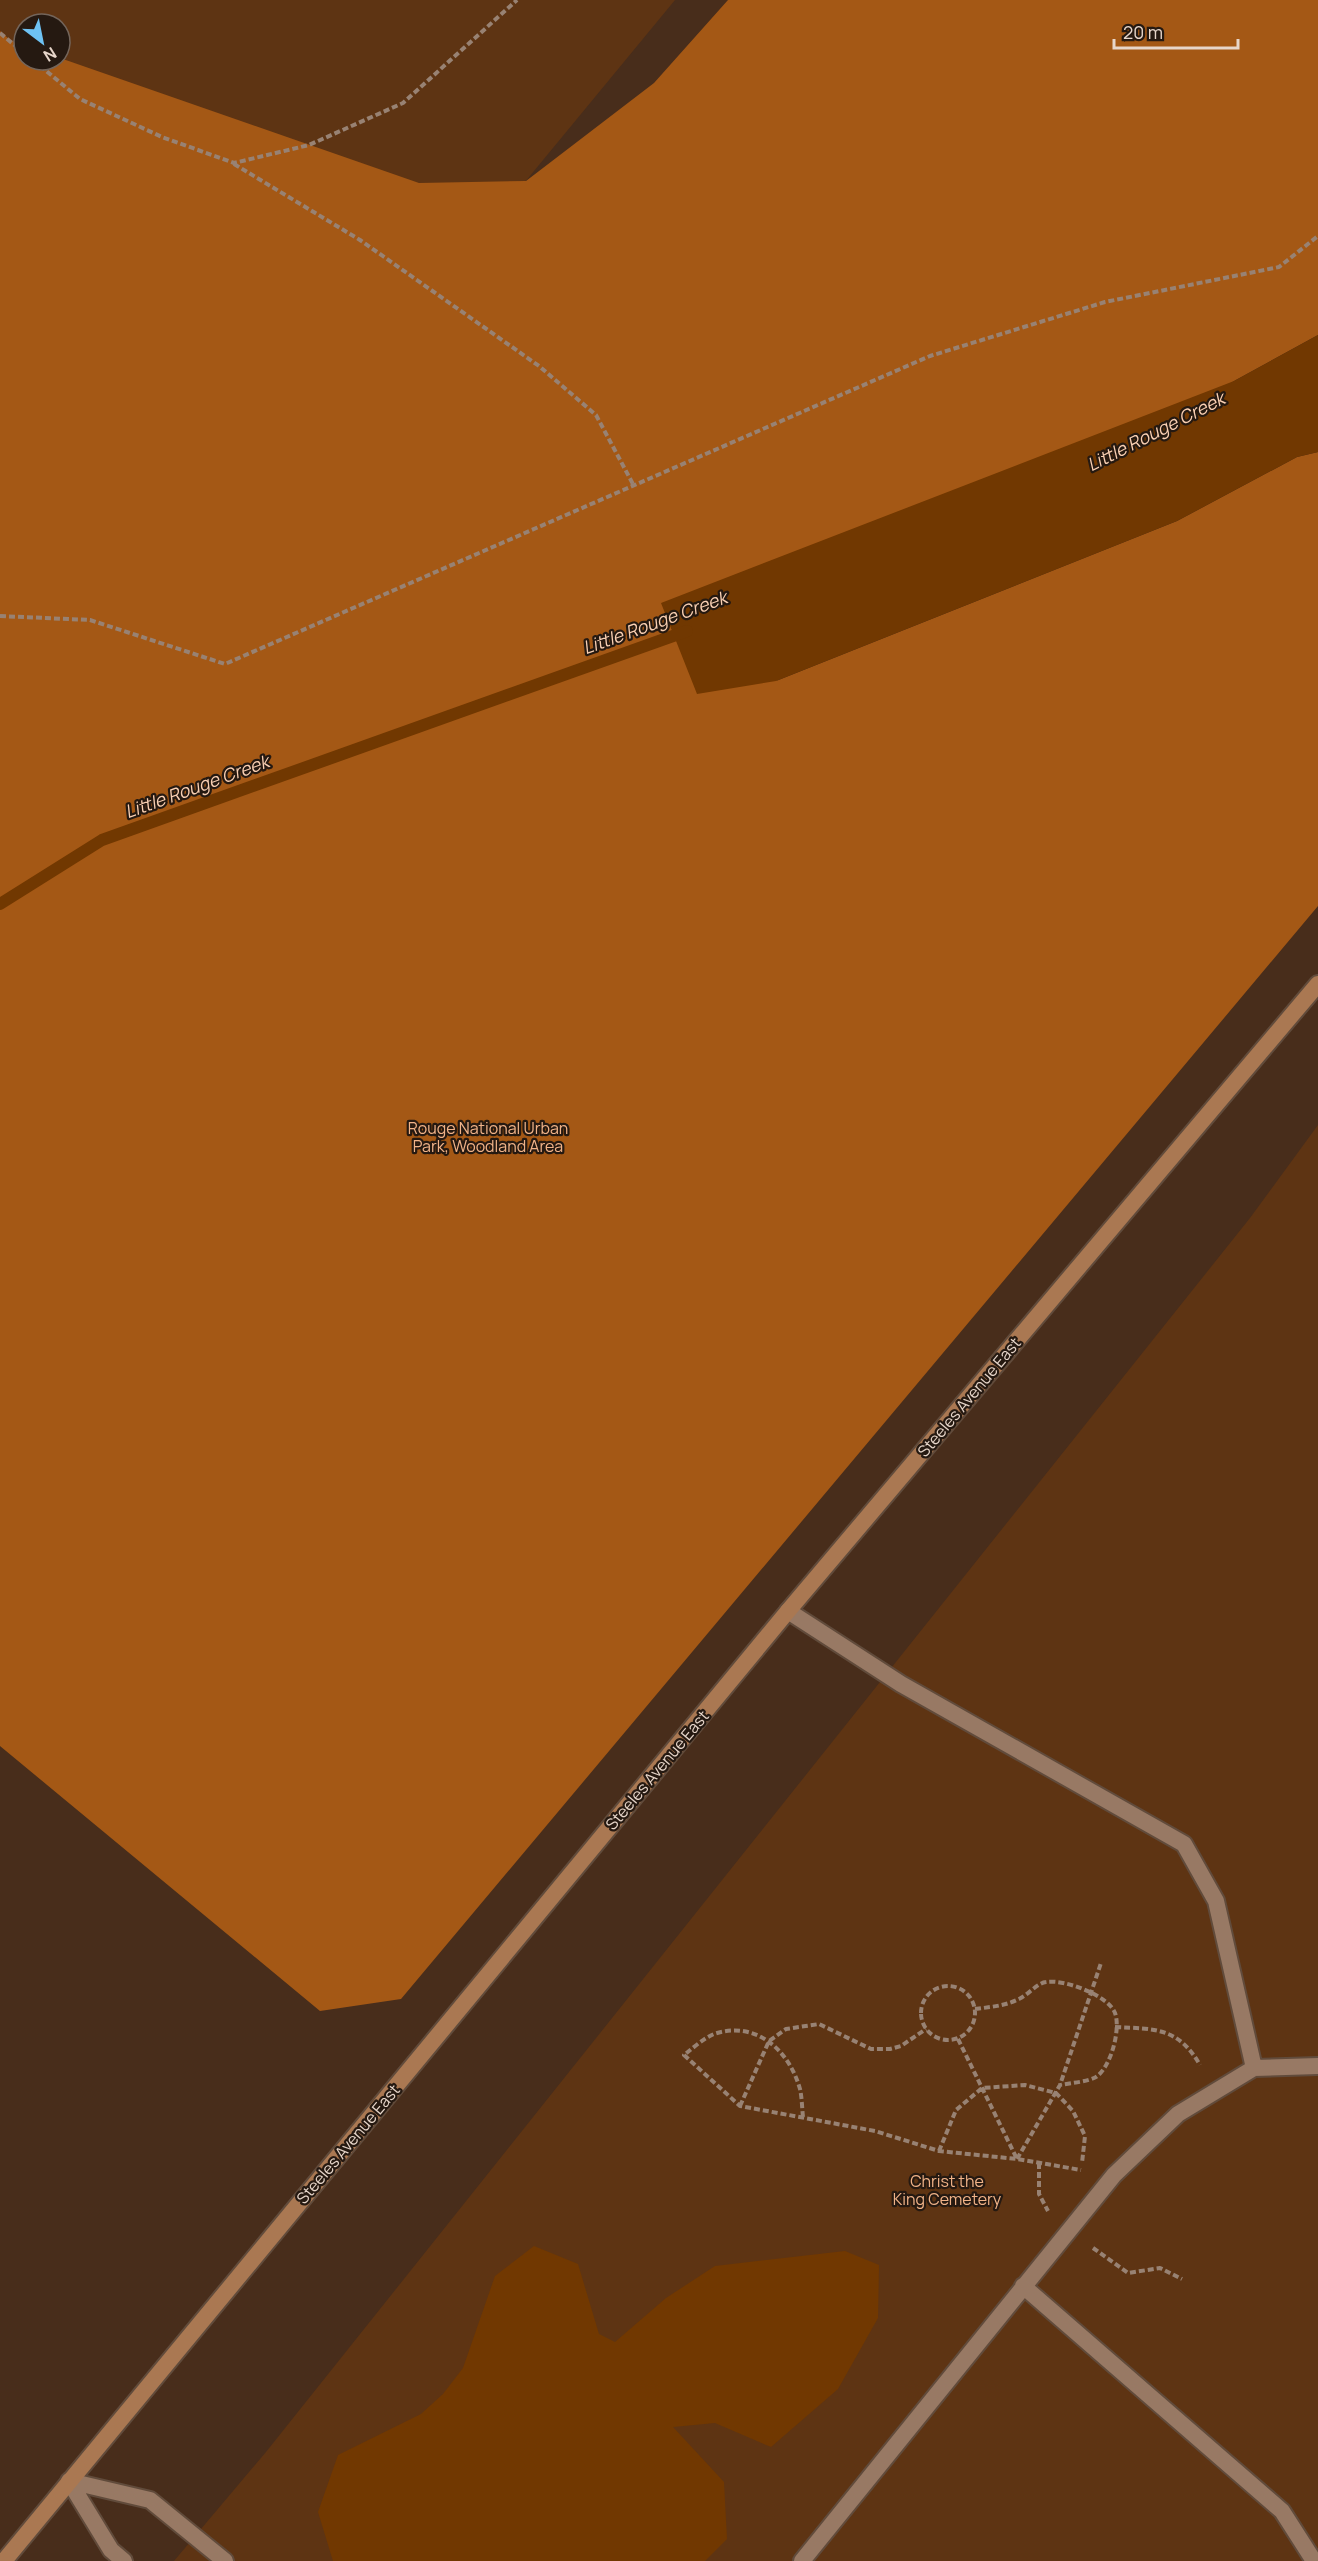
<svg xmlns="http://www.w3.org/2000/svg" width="1318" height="2561" font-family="Manrope,sans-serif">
<rect width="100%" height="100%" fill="#482d1b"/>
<path fill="#5e3413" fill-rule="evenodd" d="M0 0H675L321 429 0 151ZM24 24H60V60H24Z
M1318 1125V2561H174L266 2452 1250 1218Z"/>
<path fill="#a45815" d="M728 0H1318V335L1234 381 776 681 1177 521 1297 457 1318 452V906L401 1999 320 2011 0 1746V31L10 40 24 45V60L60 58 419 183 526 181 654 83Z"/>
<path fill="#713801" d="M1318 335V452L1297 457 1177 521 776 681 697 694 661 603 1234 381Z
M534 2246 578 2264 599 2334 615 2342 666 2298 715 2266 845 2251 879 2265 878 2318 838 2389 771 2447 715 2423 673 2427 724 2482 727 2539 705 2561H333L318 2512 338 2455 421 2414 443 2394 463 2368 495 2276Z"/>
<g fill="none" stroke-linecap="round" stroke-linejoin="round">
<path stroke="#713801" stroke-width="12" d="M0 904 102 840 687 631"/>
<defs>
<path id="service" d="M788 1611 901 1684 1184 1844 1216 1901 1254 2068
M1023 2286 1282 2511 1314 2561
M69 2481 150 2500 225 2561
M69 2481 111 2550 124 2561
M802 2561 1114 2175 1178 2114 1254 2068 1318 2066"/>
<path id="secondary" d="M4 2561 788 1611 1318 984"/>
</defs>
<use href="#service" stroke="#614b3b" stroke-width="20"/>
<use href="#secondary" stroke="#614b3b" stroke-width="20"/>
<path stroke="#988273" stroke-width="4" stroke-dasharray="6 3" stroke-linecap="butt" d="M0 33 24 53
M33 60 80 99 162 137 234 163 309 145 403 103 517 0
M234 164 360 240 539 366 596 415 634 486
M0 616 90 620 225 664 930 356 1105 302 1279 267 1318 236
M921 2013a27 27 0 1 1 54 0a27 27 0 1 1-54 0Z
M975 2009C990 2007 1005 2006 1019 1999 1028 1995 1037 1983 1046 1982 1064 1979 1108 1995 1115 2013 1121 2029 1111 2067 1096 2077 1087 2082 1070 2083 1060 2085
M1115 2027C1155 2029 1178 2027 1200 2065
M958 2039 1017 2159
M740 2106 769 2041 786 2029 819 2024 871 2049H890L901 2046 926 2029
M803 2117C802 2108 802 2098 800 2089 789 2050 756 2020 714 2034 704 2038 693 2048 684 2055L740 2106 875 2131 939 2151 1017 2159 1081 2170
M939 2151 956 2110 982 2088 1025 2085 1056 2093 1073 2111 1085 2136 1082 2163
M1017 2159 1060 2085 1101 1963
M1039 2163V2194L1048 2211
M1093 2248 1128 2273 1160 2268 1182 2279"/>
<use href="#service" stroke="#987964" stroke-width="16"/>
<use href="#secondary" stroke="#aa7852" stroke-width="16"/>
</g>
<g text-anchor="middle" stroke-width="4.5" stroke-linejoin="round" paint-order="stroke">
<g font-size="16" fill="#f1b388" stroke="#251911">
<text x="488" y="1134">Rouge National Urban<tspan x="488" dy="18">Park, Woodland Area</tspan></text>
<text x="947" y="2187">Christ the<tspan x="947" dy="18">King Cemetery</tspan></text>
</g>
<g font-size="16" fill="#e7d6ca" stroke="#251911">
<text transform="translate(969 1397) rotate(-50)" y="6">Steeles Avenue East</text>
<text transform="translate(657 1770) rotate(-50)" y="6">Steeles Avenue East</text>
<text transform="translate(348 2144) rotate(-50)" y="6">Steeles Avenue East</text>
</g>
<g font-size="18" font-style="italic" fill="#fad0b3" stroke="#251911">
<text transform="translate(1156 432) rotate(-27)" y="6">Little Rouge Creek</text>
<text transform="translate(655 623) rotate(-20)" y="6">Little Rouge Creek</text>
<text transform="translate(197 787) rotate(-20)" y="6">Little Rouge Creek</text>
</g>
</g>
<g transform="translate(42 42) rotate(148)"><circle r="28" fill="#251911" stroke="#73655b" stroke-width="1.5"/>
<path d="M0-4.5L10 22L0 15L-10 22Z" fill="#6ec2f3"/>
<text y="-9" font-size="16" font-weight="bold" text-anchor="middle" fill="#e7d6ca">N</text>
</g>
<path d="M1114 39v9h124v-9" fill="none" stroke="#e7d6ca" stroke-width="3"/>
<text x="1123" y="39" font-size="18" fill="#e7d6ca" stroke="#251911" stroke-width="4.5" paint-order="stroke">20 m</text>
</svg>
